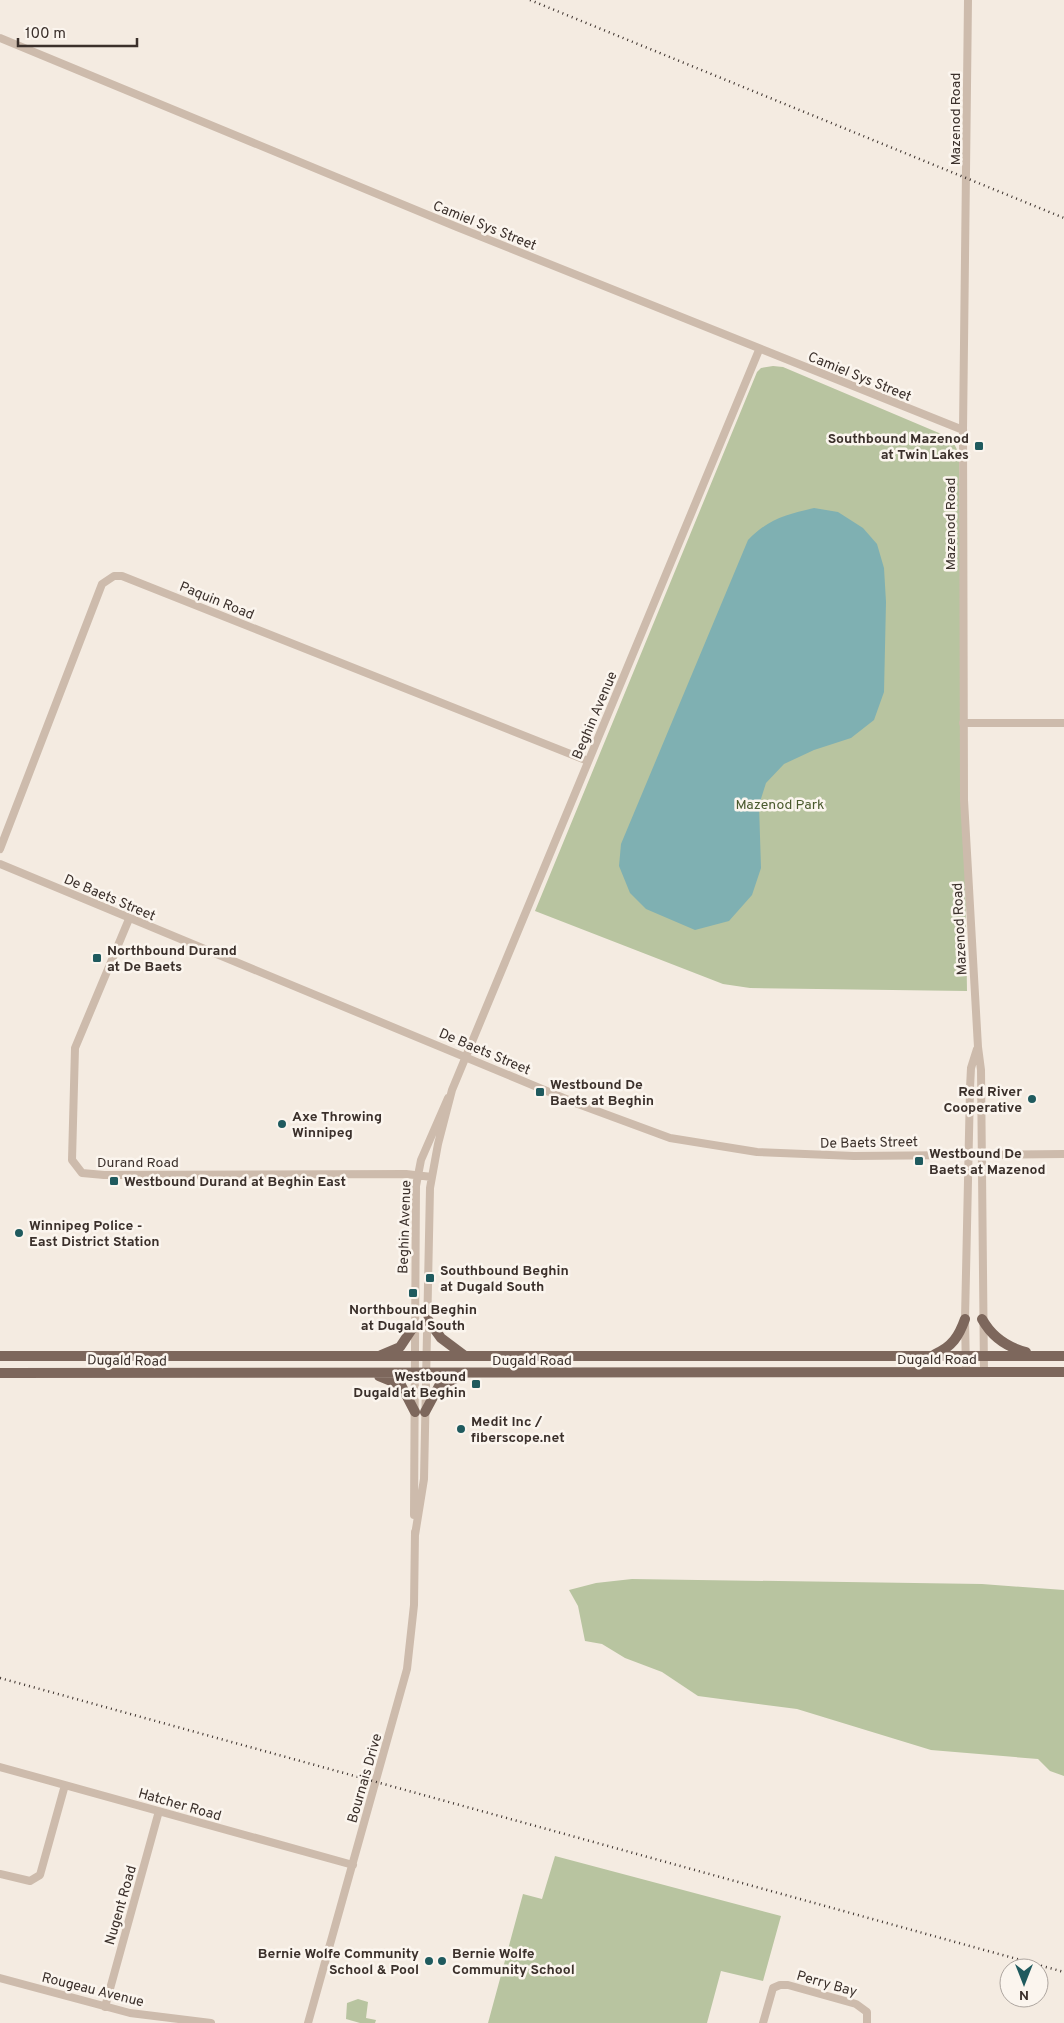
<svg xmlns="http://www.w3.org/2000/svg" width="1064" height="2023" font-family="Overpass,sans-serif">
<rect width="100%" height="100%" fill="#f4ebe1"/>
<path fill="#b8c4a0" d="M773 366 783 367 939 433C952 439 956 444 959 457L967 991 750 988 723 984 535 911 757 372 761 368Z
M632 1579 982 1584 1064 1590V1776L1050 1771 1038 1759 931 1750 797 1709 698 1696 662 1672 625 1658 602 1644 585 1641 578 1606 569 1590 596 1583Z
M555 1856 781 1916 763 1981 721 1971 707 2023H488L523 1894 542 1899Z
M358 1999 368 2002 366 2018 376 2020 375 2023H360L346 2019 347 2003Z"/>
<path fill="#7fb0b2" d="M814 508 838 512 863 528 877 544 884 568 886 602 884 692 874 720 851 738 814 750 784 764 766 783 759 805 761 868 752 895 729 921 695 930 646 909 630 893 619 866 621 844 748 540C770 518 785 515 814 508Z"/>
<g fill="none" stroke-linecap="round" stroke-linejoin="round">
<path stroke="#cdbbac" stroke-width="8" d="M968 0 963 430 964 800 978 1047 981 1070 984 1372
M0 38 457 227 963 430
M963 723H1064
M0 849 102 584 114 576H122L588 761
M0 864 578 1104 670 1138 757 1152 854 1156 1064 1154
M129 919 75 1048 72 1160 82 1173 104 1175 406 1174 432 1177
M966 1372 965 1319 970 1088 971 1068 977 1049
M414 1515 416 1186 421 1160 448 1098
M415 1535 424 1479 430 1188 438 1144 452 1090 759 350
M0 1767 353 1865
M0 1874 30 1881 40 1875 65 1785
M0 1978 130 2013 211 2023
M105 2007 159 1811
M308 2023 407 1669 414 1605 415 1532
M763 2023 773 1988 780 1985H788L856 2004 867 2012V2023"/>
<path stroke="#7d675c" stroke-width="10" d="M982 1319C992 1337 1006 1347 1026 1352
M428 1320 441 1338 465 1356
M935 1354C952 1347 959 1336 965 1319
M381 1355 400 1347 414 1326
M0 1356H1064
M0 1373 1064 1372
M379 1376 401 1385 415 1412
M425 1412 439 1386 461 1376"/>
<path stroke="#3b302b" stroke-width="2.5" stroke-dasharray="1 4" stroke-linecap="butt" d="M530 0 1064 218
M0 1678 1064 1972"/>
</g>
<g fill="#1f5a5e" stroke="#fbf5ee" stroke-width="2">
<rect x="974" y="441" width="10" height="10" rx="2.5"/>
<rect x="92" y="953" width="10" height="10" rx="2.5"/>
<rect x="535" y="1087" width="10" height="10" rx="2.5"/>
<circle cx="1032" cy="1099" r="5"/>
<circle cx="282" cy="1124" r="5"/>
<rect x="914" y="1156" width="10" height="10" rx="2.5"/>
<rect x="109" y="1176" width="10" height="10" rx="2.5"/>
<circle cx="19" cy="1233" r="5"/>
<rect x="425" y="1273" width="10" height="10" rx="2.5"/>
<rect x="408" y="1288" width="10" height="10" rx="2.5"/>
<rect x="471" y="1379" width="10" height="10" rx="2.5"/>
<circle cx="461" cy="1429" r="5"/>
<circle cx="429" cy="1961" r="5"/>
<circle cx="442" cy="1961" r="5"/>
</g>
<g text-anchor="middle" stroke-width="5" stroke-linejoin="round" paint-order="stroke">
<g font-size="14" fill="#3b302b" stroke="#fbf5ee">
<text transform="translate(955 119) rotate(-90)" y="5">Mazenod Road</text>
<text transform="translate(485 225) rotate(22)" y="5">Camiel Sys Street</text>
<text transform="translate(860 376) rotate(22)" y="5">Camiel Sys Street</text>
<text transform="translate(950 524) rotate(-90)" y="5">Mazenod Road</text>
<text transform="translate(217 600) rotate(22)" y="5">Paquin Road</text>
<text transform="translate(594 715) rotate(-67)" y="5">Beghin Avenue</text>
<text transform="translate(110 897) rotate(23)" y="5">De Baets Street</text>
<text transform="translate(959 929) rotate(-93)" y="5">Mazenod Road</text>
<text transform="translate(485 1051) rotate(23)" y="5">De Baets Street</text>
<text transform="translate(869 1142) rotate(-1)" y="5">De Baets Street</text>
<text x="138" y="1167">Durand Road</text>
<text transform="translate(404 1227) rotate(-88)" y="5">Beghin Avenue</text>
<text x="937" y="1364">Dugald Road</text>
<text transform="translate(127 1360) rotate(1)" y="5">Dugald Road</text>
<text x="532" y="1365">Dugald Road</text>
<text transform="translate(364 1778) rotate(-74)" y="5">Bournais Drive</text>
<text transform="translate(180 1804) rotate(16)" y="5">Hatcher Road</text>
<text transform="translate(120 1905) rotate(-74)" y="5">Nugent Road</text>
<text transform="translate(827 1983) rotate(16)" y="5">Perry Bay</text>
<text transform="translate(93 1989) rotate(14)" y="5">Rougeau Avenue</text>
</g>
<g font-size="14" font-weight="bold" fill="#3b302b" stroke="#fbf5ee" text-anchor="start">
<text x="969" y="443" text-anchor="end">Southbound Mazenod<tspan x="969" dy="16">at Twin Lakes</tspan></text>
<text x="107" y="955">Northbound Durand<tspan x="107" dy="16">at De Baets</tspan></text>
<text x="550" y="1089">Westbound De<tspan x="550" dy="16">Baets at Beghin</tspan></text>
<text x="1022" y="1096" text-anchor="end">Red River<tspan x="1022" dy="16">Cooperative</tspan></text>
<text x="292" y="1121">Axe Throwing<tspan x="292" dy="16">Winnipeg</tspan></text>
<text x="929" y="1158">Westbound De<tspan x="929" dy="16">Baets at Mazenod</tspan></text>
<text x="124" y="1186">Westbound Durand at Beghin East</text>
<text x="29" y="1230">Winnipeg Police -<tspan x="29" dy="16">East District Station</tspan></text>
<text x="440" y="1275">Southbound Beghin<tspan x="440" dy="16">at Dugald South</tspan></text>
<text x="413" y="1314" text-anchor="middle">Northbound Beghin<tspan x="413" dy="16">at Dugald South</tspan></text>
<text x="466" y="1381" text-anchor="end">Westbound<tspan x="466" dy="16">Dugald at Beghin</tspan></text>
<text x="471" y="1426">Medit Inc /<tspan x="471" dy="16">fiberscope.net</tspan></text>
<text x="419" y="1958" text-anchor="end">Bernie Wolfe Community<tspan x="419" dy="16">School &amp; Pool</tspan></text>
<text x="452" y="1958">Bernie Wolfe<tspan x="452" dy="16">Community School</tspan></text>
</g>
<g font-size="14" fill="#4a5a2e" stroke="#fbf5ee">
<text x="780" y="809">Mazenod Park</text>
</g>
</g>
<g transform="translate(1024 1983) rotate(180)"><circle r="24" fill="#fbf5ee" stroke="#aea6a0"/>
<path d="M0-4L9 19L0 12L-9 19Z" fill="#1f5a5e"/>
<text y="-8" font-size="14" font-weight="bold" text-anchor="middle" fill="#3b302b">N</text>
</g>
<path d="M18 38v8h119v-8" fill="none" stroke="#3b302b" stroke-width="2.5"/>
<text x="25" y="38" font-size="15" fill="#3b302b" stroke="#fbf5ee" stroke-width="4" paint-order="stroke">100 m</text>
</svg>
